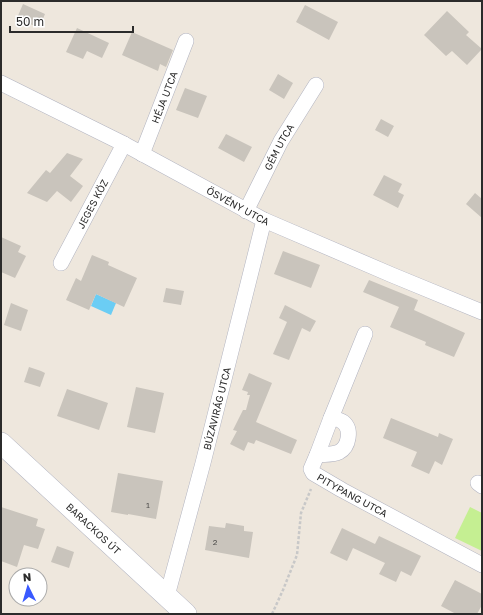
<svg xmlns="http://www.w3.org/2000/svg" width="483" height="615" font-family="'Golos Text',sans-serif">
<rect width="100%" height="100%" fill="#eee7dd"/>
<path fill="#c5ef92" d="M470 507 482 513V551L455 538Z"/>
<path fill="#6bcdf4" d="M96 294 116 303 111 315 91 306Z"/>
<path fill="#c9c4bc" d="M23 4 45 14 39 28 17 18Z
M305 5 338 22 329 40 296 22Z
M447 11 469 32 466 35 482 49 467 65 452 51 446 56 424 35Z
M77 28 109 43 102 58 87 51 83 59 66 52Z
M132 32 173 50 166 67 160 64 158 71 122 55Z
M278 74 293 83 284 99 269 90Z
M185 88 207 96 198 118 176 110Z
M381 119 394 126 388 137 375 130Z
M226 134 252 147 244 162 218 148Z
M67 153 83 159 70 176 83 186 71 202 57 191 47 202 27 193 46 170 50 173Z
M384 175 402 184 398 192 404 195 398 208 373 195Z
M475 193 482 199V218L466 204Z
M1 237 21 246 18 252 26 256 15 278 1 272Z
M283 251 320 265 311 288 274 274Z
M92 255 109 262 108 265 137 278 124 307 96 294 89 310 66 300 76 278 81 281Z
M369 280 418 300 414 310 465 333 454 357 425 345 426 342 390 327 399 307 363 292Z
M166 288 184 291 181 305 163 302Z
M11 303 28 310 21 331 4 325Z
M285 305 316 321 310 332 302 328 289 360 273 354 287 322 279 318Z
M29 367 41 371 45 373 40 387 24 382Z
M249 373 272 383 256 422 297 440 291 454 256 440 254 444 248 442 244 451 230 444 237 431 233 430 243 410H246L250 395H247L248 392 242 390Z
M136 387 164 393 155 433 127 427Z
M67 389 108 403 99 430 57 416Z
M391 418 438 437 439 433 453 439 442 465 435 461 429 474 411 466 417 452 383 438Z
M118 473 163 481 156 519 128 514V515L111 512Z
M1 507 38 519 36 526 45 529 38 549 24 545 17 567 1 561Z
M226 523 244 526V531L253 532 249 558 205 550 209 526 225 528Z
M342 528 375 544 379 536 421 556 411 576 401 571 396 582 379 574 385 563 353 548 347 561 330 553Z
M57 546 74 552 69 568 51 562Z
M455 580 482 594V605L477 614H456L441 606Z"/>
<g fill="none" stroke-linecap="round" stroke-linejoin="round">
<defs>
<g id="street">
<path id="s1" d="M1 83 124 144 264 220 392 275 482 312"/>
<path id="s2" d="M142 154 186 41"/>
<path id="s3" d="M246 211 281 141 316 85"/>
<path id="s4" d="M61 263 124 144"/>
<path id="s5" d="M365 334 331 418 317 455 311 469 313 473 342 490 482 565"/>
<path d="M317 455C324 454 333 455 339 452 349 447 352 429 343 422 339 419 334 419 331 418"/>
<path d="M478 483 482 486"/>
<path id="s6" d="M167 596 203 463 264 220"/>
</g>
<g id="secondary">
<path id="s7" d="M1 443 186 614"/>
</g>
</defs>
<use href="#street" stroke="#b1b3c0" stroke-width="16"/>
<use href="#secondary" stroke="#b1b3c0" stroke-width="22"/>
<path stroke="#c8c8c8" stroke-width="2.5" stroke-dasharray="3 2" stroke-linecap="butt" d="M272 614 283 590 297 555 301 513 311 489"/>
<use href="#street" stroke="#fff" stroke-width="15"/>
<use href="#secondary" stroke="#fff" stroke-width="21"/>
</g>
<g text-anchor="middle" stroke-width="3" stroke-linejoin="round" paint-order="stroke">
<g font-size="8" fill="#52514f">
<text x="148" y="508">1</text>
<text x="215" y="545">2</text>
</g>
<g font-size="10" fill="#2b2b2b" stroke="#fff">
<text dy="4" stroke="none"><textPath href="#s2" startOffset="61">HÉJA UTCA</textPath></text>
<text dy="4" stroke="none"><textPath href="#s3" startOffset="72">GÉM UTCA</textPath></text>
<text dy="4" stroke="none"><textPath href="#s4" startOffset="67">JEGES KÖZ</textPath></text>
<text dy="4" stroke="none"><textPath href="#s1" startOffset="267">ÖSVÉNY UTCA</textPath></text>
<text dy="4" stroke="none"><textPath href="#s6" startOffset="194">BÚZAVIRÁG UTCA</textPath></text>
<text dy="4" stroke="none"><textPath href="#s5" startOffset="195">PITYPANG UTCA</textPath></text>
<text dy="4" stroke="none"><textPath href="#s7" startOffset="126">BARACKOS ÚT</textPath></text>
</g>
</g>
<rect width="483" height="615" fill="none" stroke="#2b2b2b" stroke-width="4"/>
<g transform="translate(28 587) rotate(355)"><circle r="19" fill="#ffffff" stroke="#aaaaaa"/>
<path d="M0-3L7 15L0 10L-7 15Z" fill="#3959ff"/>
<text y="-6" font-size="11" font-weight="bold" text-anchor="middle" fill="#2b2b2b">N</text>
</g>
<path d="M10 26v6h123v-6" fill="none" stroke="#2b2b2b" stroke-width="2"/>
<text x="16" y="26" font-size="12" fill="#2b2b2b" stroke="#ffffff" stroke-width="3" paint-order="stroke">50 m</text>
</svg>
